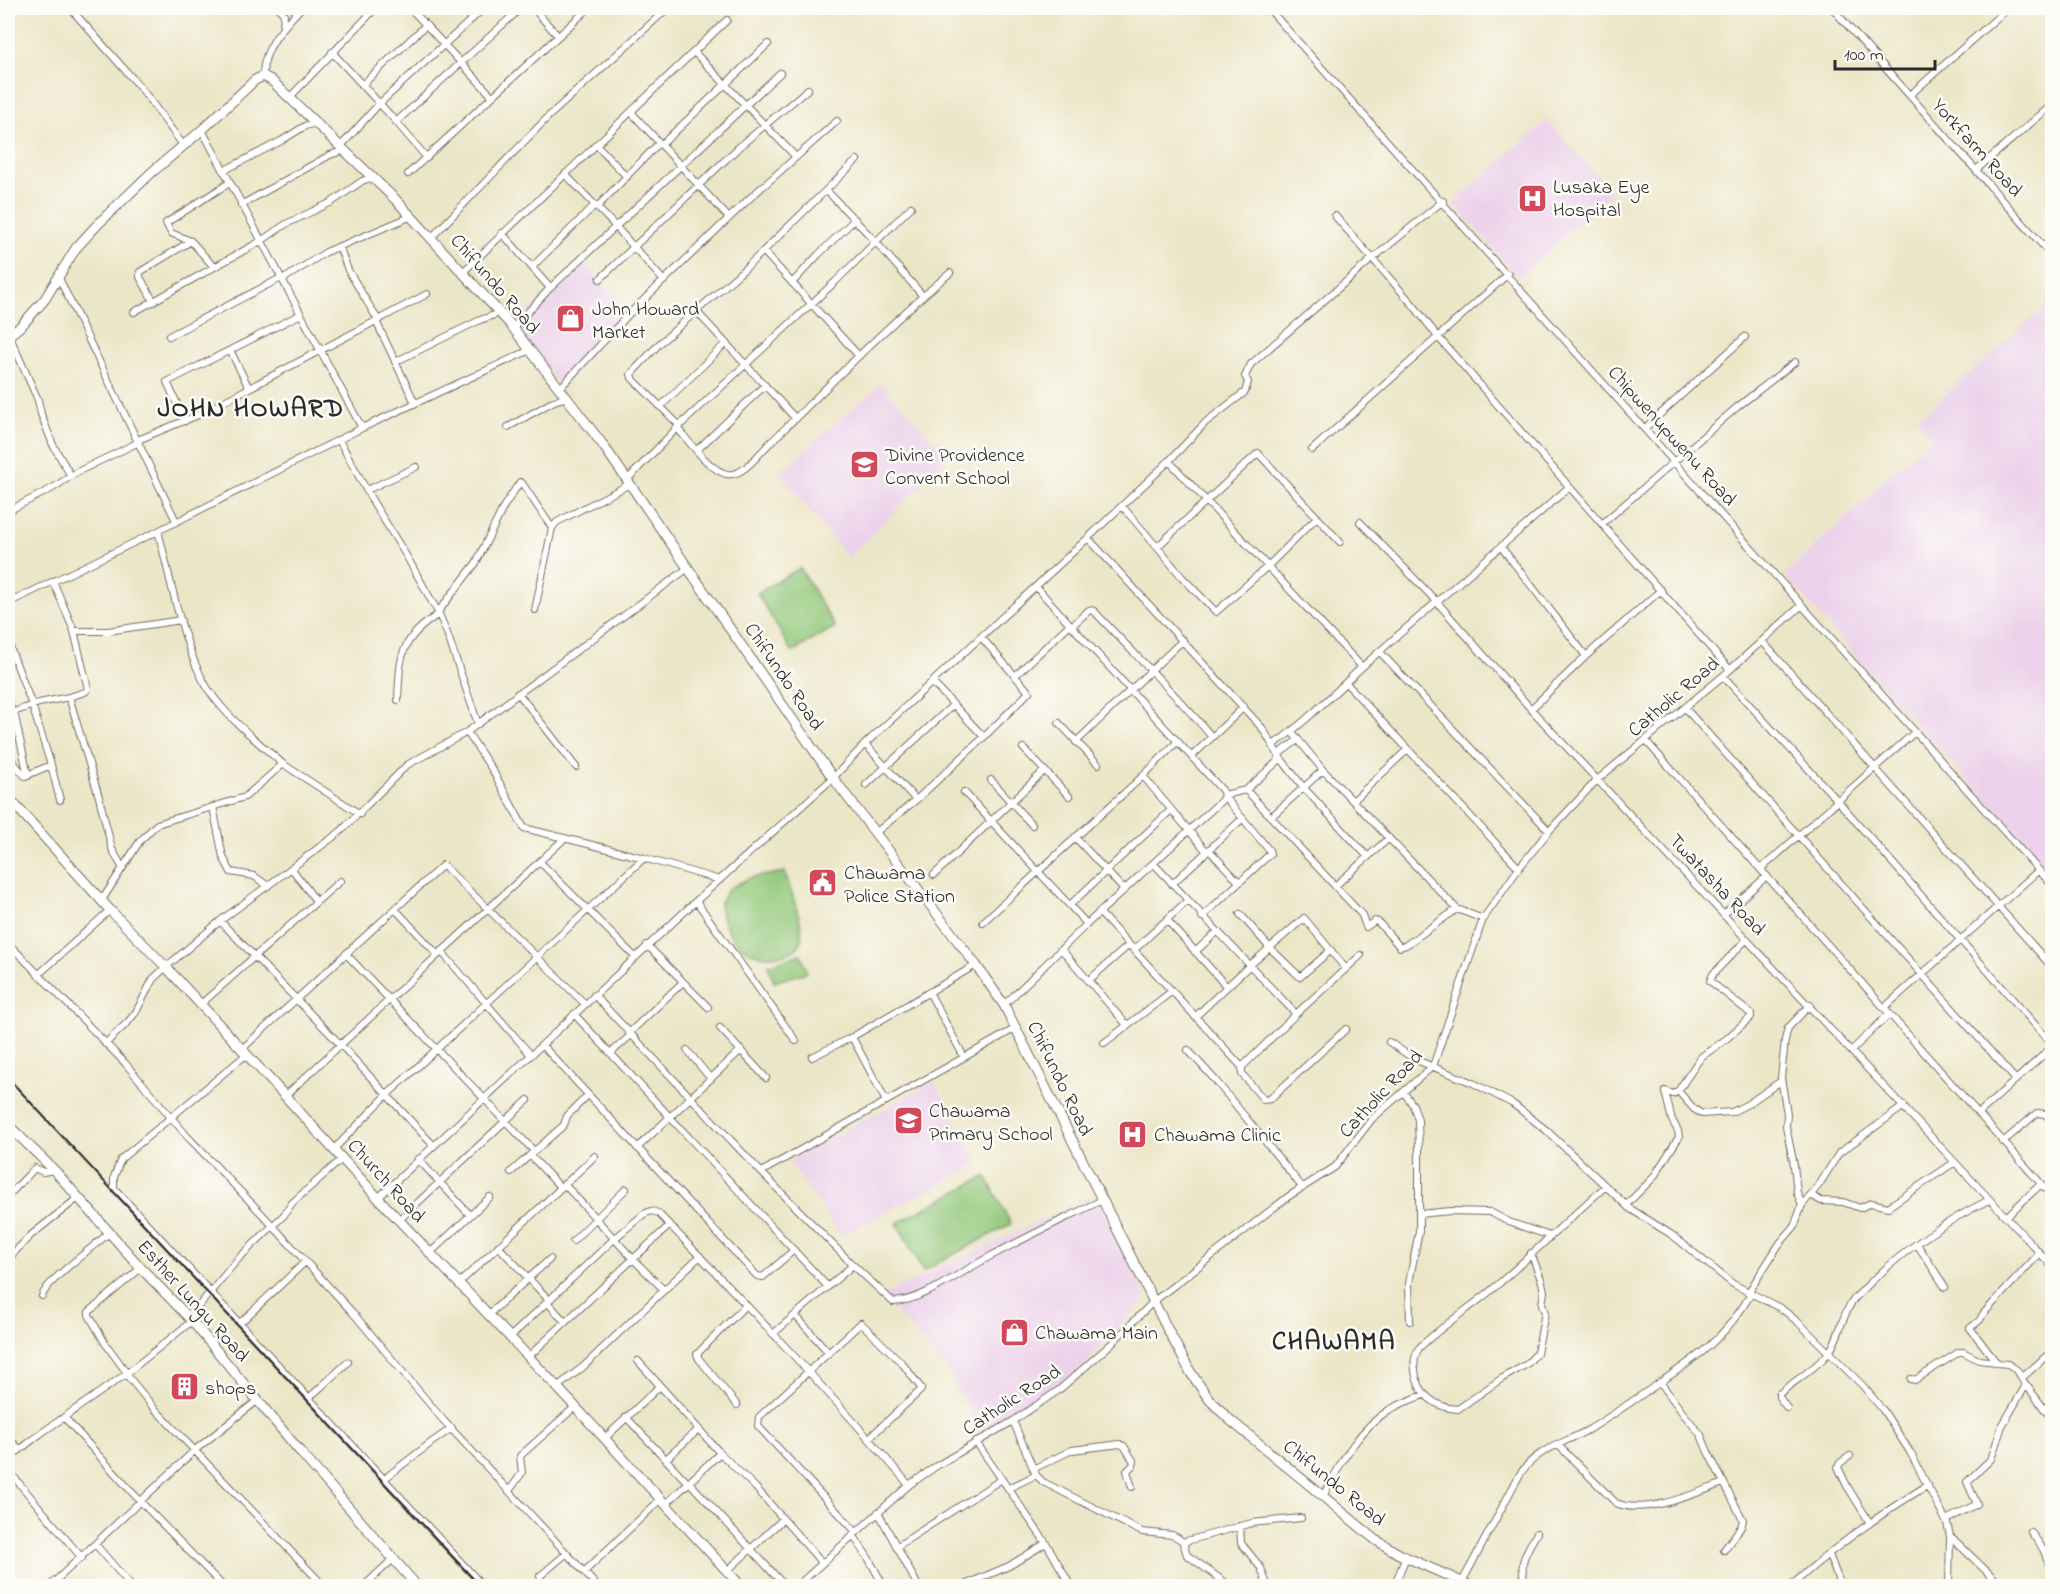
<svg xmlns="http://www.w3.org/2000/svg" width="2060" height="1594" font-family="'Indie Flower',sans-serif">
<rect width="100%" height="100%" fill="#fdfcf7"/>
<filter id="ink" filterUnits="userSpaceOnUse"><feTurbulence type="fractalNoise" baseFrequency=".0167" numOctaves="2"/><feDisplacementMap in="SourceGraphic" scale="12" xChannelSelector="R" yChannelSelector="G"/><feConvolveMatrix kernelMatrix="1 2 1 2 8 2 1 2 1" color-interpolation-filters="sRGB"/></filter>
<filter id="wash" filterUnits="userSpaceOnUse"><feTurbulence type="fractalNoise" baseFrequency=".008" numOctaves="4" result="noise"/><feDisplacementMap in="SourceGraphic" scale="24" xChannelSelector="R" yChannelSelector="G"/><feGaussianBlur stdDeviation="1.35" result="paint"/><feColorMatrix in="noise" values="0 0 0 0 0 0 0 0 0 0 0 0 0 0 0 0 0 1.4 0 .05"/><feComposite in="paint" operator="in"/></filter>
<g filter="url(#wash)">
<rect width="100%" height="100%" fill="#ece6c8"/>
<path fill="#ecd1ea" d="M1547 120 1612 192 1519 278 1453 203Z
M583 262 629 312 559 384 512 326Z
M2052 301V867L2046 872 1977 790 1903 710 1784 575 1875 491 1877 485 1933 438 1917 419Z
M881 384 948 457 848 559 779 472Z
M934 1081 978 1164 841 1236 789 1161Z
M1088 1198 1094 1209 1100 1205 1146 1297 1082 1367 1012 1415 979 1434 947 1368 881 1296Z"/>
<path fill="#92c779" stroke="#5e7952" stroke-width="1.5" d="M800 568 835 627 792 652 757 593Z
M785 872C789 886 805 928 801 940 799 949 792 952 784 954 747 963 726 940 719 905L728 889 749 878Z
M801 954 807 972 774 982 768 965Z
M986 1176 1011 1224 923 1271 897 1223Z"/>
</g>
<g filter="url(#ink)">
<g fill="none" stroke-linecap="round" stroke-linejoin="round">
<defs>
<path id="street" d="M70 8 141 88 183 145
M278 8 284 14 283 28
M410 8 492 96
M533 8 558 36
M1268 8 2052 885
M1832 8 2052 256
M332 52 391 116 427 158
M694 52 796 157
M263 76C262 49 284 26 301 8
M362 85 426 25
M1910 95 2008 8
M290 97 376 8
M631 112 729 218
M396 122 521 8
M202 130 362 428
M596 144 627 177
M661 145 768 44
M341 146 379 104 484 8
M1976 170 2052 105
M223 171 281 141 305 126 316 123
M408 174 589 8
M565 174 616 227 664 281
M826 190 875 241 923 296
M241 205 330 155 345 150
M597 207 659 143
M1335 216 1414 306 1438 337 1730 670
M502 233 550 288
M432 237 549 116 668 8
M339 246 348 270 378 320
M2044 246 2052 237
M763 251 859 356
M214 267 191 241 171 233 166 223 229 183
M532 267 595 205
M463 272 727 20
M58 276 176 521
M600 279 739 147 808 89
M282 280 326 252 412 216
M792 283 818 255 855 219
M154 302 140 277V272L191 241
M134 312 261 241 286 224 332 202 362 181 373 177
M697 312 796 419
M376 321 415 403
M513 328 550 288 780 73
M9 335 38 400 41 414 53 445 71 476
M169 336 281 278
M230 350 249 388
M395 362 480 320 500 313
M560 388 629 314 751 197 837 121
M660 407 726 343
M185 421 167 382 301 314
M680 426 632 378 631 374 660 343 749 265 857 160
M508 427 554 401 567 397
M677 428C689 441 710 471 727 474 742 477 757 456 767 446 827 388 885 327 950 273
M1645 428 1745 337
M138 440 198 415 427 294
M339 440 373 502 407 557 439 614 447 633 478 724
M697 450 765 385
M1312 450 1508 274
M1169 461 1362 667
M627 480 677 428 835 282 911 207
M367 490 416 467
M1122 506 1157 547
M8 511 53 488 77 472 139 442
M1317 517 1268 566 1216 612 1182 577 1157 547 1258 453 1340 542
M1360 522 1437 602 1531 709 2052 1266
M1603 523 1736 408 1795 362
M158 531C171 579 182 647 208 689 227 718 257 741 283 764
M1088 538 1263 729 1279 756 1304 788 1368 857
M1502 548 1586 656
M53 581 74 631H108L181 620
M8 603 158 531 362 428 530 350
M535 610 552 528 557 522 630 484
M438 612 476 563 504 506 520 482 522 483 552 528
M1072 626 1089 610 1094 611C1133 653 1175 693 1212 737
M74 631 88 689 85 692 69 697 99 797 112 849 122 867
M981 637 1029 692 984 737
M8 642 32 705 51 765 60 800
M1763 642 2052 967
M1380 652 1549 831
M1016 675 1070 624
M1723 676 1838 801 2052 1044
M1346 683 1519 868
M518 693 576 767
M8 699 12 713
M398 700C400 657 399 639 439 614
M1685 708 2016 1080
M1531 709 1586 656 1661 590
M14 712 28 776
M8 714 39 703 69 697
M1059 723 1098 764
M467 732 493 771 524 828 644 858 720 880
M1292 732 1323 770 1457 909 1483 919
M1646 741 2052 1196
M1076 742 1183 640
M865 744 916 800
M1273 745C1306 722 1333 694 1362 667 1430 606 1501 548 1569 487
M1023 748 1069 796
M8 750V756L25 776 51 765
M1192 756 1244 707
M1143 776 1207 852
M991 780 1032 825
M866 785 953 705
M1246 790 1362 915 1366 927 1375 921 1378 922 1400 947 1406 945 1457 909
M964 792 1087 924
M1224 795 1246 790 1278 761 1280 753 1298 740
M1353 801 1408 749
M213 807 223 857 231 872 254 876 268 886
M1271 817 1323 770
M875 833 916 800 984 737 932 682
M1075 837 1124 890
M1209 850 1239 882
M540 862 635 957
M1154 864 1296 1014
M292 869 316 901
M1761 869 1915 732
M934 875 1044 771
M1172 884 1243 818
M1335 886 1389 838
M102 900 140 841 157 824 245 797 283 764 360 814
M696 901 796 1041
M1070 905 1171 810
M395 909 437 954
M1099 912 1242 1067
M1240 914 1270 948 1300 977 1331 950
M1724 914 1767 876
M1202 917 1270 854 1269 850 1224 796
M1167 920 1227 987
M220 921 340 1044 433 1145
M983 922 1143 776 1178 741
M8 943 125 1063 187 1136 261 1213 353 1313 444 1421 597 1586
M647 945 708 1007
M1061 949 1127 1025
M1134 950 1187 901
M441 951 531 1055
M1195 952 1217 932
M346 954 534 1151
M38 975 110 910
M1088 981 1129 945
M929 992 964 1057
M594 995 761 1172 853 1265 893 1302C921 1302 964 1270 989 1257 1026 1237 1064 1219 1102 1200
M201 1004 340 881
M1004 1005 1087 924 1222 800 1224 795 1222 790 1036 587
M1884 1008 2039 870
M574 1014 828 1287
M1195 1017 1249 966 1304 918 1346 969
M720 1028 766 1078
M1346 1029 1270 1099 1264 1100 1242 1074V1067L1296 1014 1361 955
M629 1033 683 982
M852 1037 886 1101
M1389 1042 1414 1059 1473 1083 1513 1104 1546 1130 1629 1208 1672 1235 1733 1284 1782 1309 1799 1323 1863 1386 1883 1410 1910 1452 1947 1523 1950 1536 1949 1586
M1104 1043 1171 992
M105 1044 128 1022 136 1012 153 979 166 967 220 921 340 832 407 765 467 732 688 568
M542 1045 757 1276 763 1277 794 1250
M242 1049 443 865 585 1004
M687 1050 711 1079
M1188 1050 1216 1081 1303 1188
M1852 1050 1889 1014
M611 1053 631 1035
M247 1054 121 1159 114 1177V1188L483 1586
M812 1057 852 1037 976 965
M1665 1091 1673 1094 1678 1091 1701 1057 1725 1040 1751 1017V1014L1710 981 1713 974 1747 939
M1678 1091 1694 1109 1702 1114 1732 1112 1748 1104 1781 1081
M1404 1093 1413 1105 1418 1120 1419 1152V1231L1409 1283 1410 1321
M285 1096 564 839
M1978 1114 2052 1047
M2003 1142 2037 1113 2045 1114 2052 1121
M637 1148 741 1050
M334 1149 387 1095 644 858
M530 1155 561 1188
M418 1159 470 1215
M511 1172 564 1125 567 1116 588 1095
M761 1172 1016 1028
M1811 1195 1821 1201 1843 1202 1860 1208 1871 1203 1888 1207 1955 1162
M8 1196 35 1168 43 1172 54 1170
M378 1198 696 901 833 778 865 744 1088 538 1169 461 1206 422 1245 392 1248 382 1245 376 1251 364 1372 259 1443 201
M1626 1205 1653 1178 1679 1137 1678 1131 1672 1120 1665 1092
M1802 1205 1797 1193 1794 1165 1786 1127 1787 1114 1781 1078 1785 1040 1788 1028 1810 1005
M1419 1214 1450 1211 1490 1212 1509 1222 1550 1236
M2006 1217 2041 1184
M399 1220 528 1100
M573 1241 626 1189
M1917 1244 1945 1287
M498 1246 549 1300
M430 1253 490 1197
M1531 1253 1542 1282 1544 1292 1542 1304 1545 1313 1537 1353 1527 1364 1501 1379 1458 1409C1435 1408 1418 1394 1415 1371 1414 1362 1414 1356 1419 1348 1442 1325 1471 1308 1495 1287 1533 1254 1568 1219 1606 1186
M2040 1253 1983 1314 1980 1320 1970 1328 1997 1363 2008 1364 2017 1370 2024 1382 2052 1419
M8 1259 30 1236 78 1198
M458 1284 595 1156
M664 1290 633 1259 670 1225
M1748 1293 1780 1243 1794 1227 1802 1205 1819 1185 1839 1153 1904 1106
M42 1296C48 1279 95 1246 110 1232
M547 1302 565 1322
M488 1315 550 1259
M795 1315 829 1353
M240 1323 305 1262
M773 1334 853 1265
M509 1338 614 1239 644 1214 651 1211 658 1213C744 1302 829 1391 909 1485
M528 1357 633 1259 564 1184
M638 1361 720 1453
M127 1373 105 1343 89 1315V1312L141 1268
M126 1374 154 1408 324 1586
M2023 1377 2052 1351
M1911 1379 1915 1380 1959 1352H1963L1979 1360 1997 1362
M1660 1382 1682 1412 1701 1435 1708 1452 1743 1520 1741 1527 1724 1550
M557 1387 583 1367 700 1256
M309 1398 348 1362
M737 1405 699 1359 697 1354 746 1305
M1787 1408 1779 1397V1394C1793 1382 1819 1366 1829 1352 1841 1336 1841 1314 1855 1298 1893 1258 1940 1224 1989 1200
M64 1417 140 1501 223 1586
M626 1417 688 1483
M1013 1421 1036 1475 1043 1482 1142 1532 1172 1535 1178 1538 1183 1542 1187 1555 1230 1586
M8 1437 20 1450
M604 1439 660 1386
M976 1442 1048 1546 1071 1586
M1558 1445 1616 1503C1645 1516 1695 1493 1724 1483
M1850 1456 1840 1463 1838 1467 1847 1486 1870 1523
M8 1459 40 1434 126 1374 192 1321V1314L238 1259 284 1215 292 1203 343 1158
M666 1459 699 1429
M1033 1469 1072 1450 1120 1444 1124 1446 1134 1462 1133 1465 1127 1471 1132 1487
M8 1470 82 1558
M384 1479 432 1442 452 1428
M689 1482 785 1586
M1009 1488 1036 1475
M509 1491 522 1473 520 1456 575 1407
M1323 1496C1340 1465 1357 1430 1389 1410 1400 1404 1412 1399 1424 1395
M666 1504 720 1453 755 1487 822 1563
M878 1512 918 1586
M1946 1520 1977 1504 1967 1482 1991 1459 2002 1426 2026 1385
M1240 1526 1241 1543 1261 1568 1266 1582 1264 1586
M856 1532 758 1426 759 1417 861 1323 902 1363 921 1388V1390L869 1438
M2031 1532 2043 1549 2049 1564 2052 1567
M853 1535 869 1559 882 1583
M1950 1536 2002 1586
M1183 1542 1252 1523 1301 1518
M96 1545 131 1586
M896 1547 1002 1479
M1829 1555 1841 1586
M727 1571 783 1519
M584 1572 661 1499
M540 1576 567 1553
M1462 1582 1520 1474C1538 1448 1561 1445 1588 1430 1609 1418 1629 1403 1649 1390 1693 1360 1723 1342 1751 1294
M50 1586 195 1450 258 1400
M364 1586 393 1559
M797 1586 909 1485 938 1465 1013 1421 1059 1390 1111 1344 1154 1301 1289 1196 1335 1167 1372 1119 1433 1066 1483 919 1519 868 1549 831 1597 780 1723 676 1802 605
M962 1586 1009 1566 1046 1543
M1394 1586 1406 1557
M1526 1586C1518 1562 1525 1554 1537 1533
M1791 1586C1832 1548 1879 1515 1928 1485"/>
<path id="secondary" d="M8 336 22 325 45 299 76 248 98 224 151 173 202 130 255 80 263 76 271 80 396 200 510 324 603 445 833 778 976 965 1004 1005 1168 1330 1191 1373 1209 1399 1229 1419 1376 1540 1399 1554 1471 1586
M8 797 110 910 166 967 285 1096 378 1198 557 1387 741 1586
M8 1125 54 1170 141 1268 192 1321 302 1454 417 1586"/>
</defs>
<use href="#street" stroke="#6f6c62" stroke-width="8"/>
<use href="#secondary" stroke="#6f6c62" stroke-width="11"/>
<use href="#street" stroke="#fff" stroke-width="6"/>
<use href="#secondary" stroke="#fff" stroke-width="9"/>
<path stroke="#2b2b2b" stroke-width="2" d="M8 1078 480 1586"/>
</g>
</g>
<defs>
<symbol id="hospital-square" viewBox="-11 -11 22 22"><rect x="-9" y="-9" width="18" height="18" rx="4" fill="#d1495b" stroke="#fdfcf7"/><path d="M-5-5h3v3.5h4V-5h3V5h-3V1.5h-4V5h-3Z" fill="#fff"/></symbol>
<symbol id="shop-square" viewBox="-11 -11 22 22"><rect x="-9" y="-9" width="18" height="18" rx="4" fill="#d1495b" stroke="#fdfcf7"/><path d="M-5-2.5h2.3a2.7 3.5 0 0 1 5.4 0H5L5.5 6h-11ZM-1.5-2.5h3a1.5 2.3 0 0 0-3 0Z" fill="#fff"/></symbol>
<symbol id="school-square" viewBox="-11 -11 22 22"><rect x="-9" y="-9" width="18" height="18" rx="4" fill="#d1495b" stroke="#fdfcf7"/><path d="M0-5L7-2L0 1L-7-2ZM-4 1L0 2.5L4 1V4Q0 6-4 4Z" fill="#fff"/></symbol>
<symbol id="civic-square" viewBox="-11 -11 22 22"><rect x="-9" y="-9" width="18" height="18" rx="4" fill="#d1495b" stroke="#fdfcf7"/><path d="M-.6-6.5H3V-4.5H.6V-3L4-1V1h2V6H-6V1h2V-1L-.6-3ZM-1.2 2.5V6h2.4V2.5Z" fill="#fff"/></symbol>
<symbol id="building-square" viewBox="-11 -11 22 22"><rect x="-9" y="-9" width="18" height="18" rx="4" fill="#d1495b" stroke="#fdfcf7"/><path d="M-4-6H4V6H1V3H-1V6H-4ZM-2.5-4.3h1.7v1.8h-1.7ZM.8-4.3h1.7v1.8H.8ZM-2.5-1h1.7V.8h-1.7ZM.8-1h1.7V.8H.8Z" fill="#fff"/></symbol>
</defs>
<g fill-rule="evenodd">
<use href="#hospital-square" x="1516" y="182" width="33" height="33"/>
<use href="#shop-square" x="554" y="302" width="33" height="33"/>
<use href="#school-square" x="848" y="448" width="33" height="33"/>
<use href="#civic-square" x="806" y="866" width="33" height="33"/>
<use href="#school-square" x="892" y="1104" width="33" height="33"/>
<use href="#hospital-square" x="1116" y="1118" width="33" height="33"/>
<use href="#shop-square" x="998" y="1316" width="33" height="33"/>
<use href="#building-square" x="168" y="1370" width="33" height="33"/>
</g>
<g text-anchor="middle" stroke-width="5" stroke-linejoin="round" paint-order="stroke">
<g font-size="20" fill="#2b2b2b" stroke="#fdfcf7">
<text transform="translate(1978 147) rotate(48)" y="7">Yorkfarm Road</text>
<text transform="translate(496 283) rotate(49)" y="7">Chifundo Road</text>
<text transform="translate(1673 435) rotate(48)" y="7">Chipwenupwenu Road</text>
<text transform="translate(785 676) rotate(56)" y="7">Chifundo Road</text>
<text transform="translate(1673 696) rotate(-40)" y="7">Catholic Road</text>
<text transform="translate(1718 884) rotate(47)" y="7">Twatasha Road</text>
<text transform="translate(1061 1078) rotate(64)" y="7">Chifundo Road</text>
<text transform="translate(1380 1093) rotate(-47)" y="7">Catholic Road</text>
<text transform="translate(387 1180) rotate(48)" y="7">Church Road</text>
<text transform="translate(194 1300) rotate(48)" y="7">Esther Lungu Road</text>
<text transform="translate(1011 1399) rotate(-33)" y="7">Catholic Road</text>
<text transform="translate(1335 1482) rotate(39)" y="7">Chifundo Road</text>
</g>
<g font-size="20" fill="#2b2b2b" stroke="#fdfcf7" text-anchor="start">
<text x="1553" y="193">Lusaka Eye<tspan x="1553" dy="23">Hospital</tspan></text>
<text x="592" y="315">John Howard<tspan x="592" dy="23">Market</tspan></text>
<text x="885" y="461">Divine Providence<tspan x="885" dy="23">Convent School</tspan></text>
<text x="844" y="879">Chawama<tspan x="844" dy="23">Police Station</tspan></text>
<text x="929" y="1117">Chawama<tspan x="929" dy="23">Primary School</tspan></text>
<text x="1154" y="1141">Chawama Clinic</text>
<text x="1035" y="1339">Chawama Main</text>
<text x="205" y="1394">shops</text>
</g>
<g font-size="26" font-weight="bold" letter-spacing="1.5" fill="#2b2b2b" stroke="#fdfcf7">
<text x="251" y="416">JOHN HOWARD</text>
<text x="1334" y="1349">CHAWAMA</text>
</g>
</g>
<rect width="2060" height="1594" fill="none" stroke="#fdfcf7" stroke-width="30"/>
<path d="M1835 60v9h100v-9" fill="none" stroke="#2b2b2b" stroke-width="3"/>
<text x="1844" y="60" font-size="18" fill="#2b2b2b" stroke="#fdfcf7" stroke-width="4.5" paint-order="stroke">100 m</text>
</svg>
